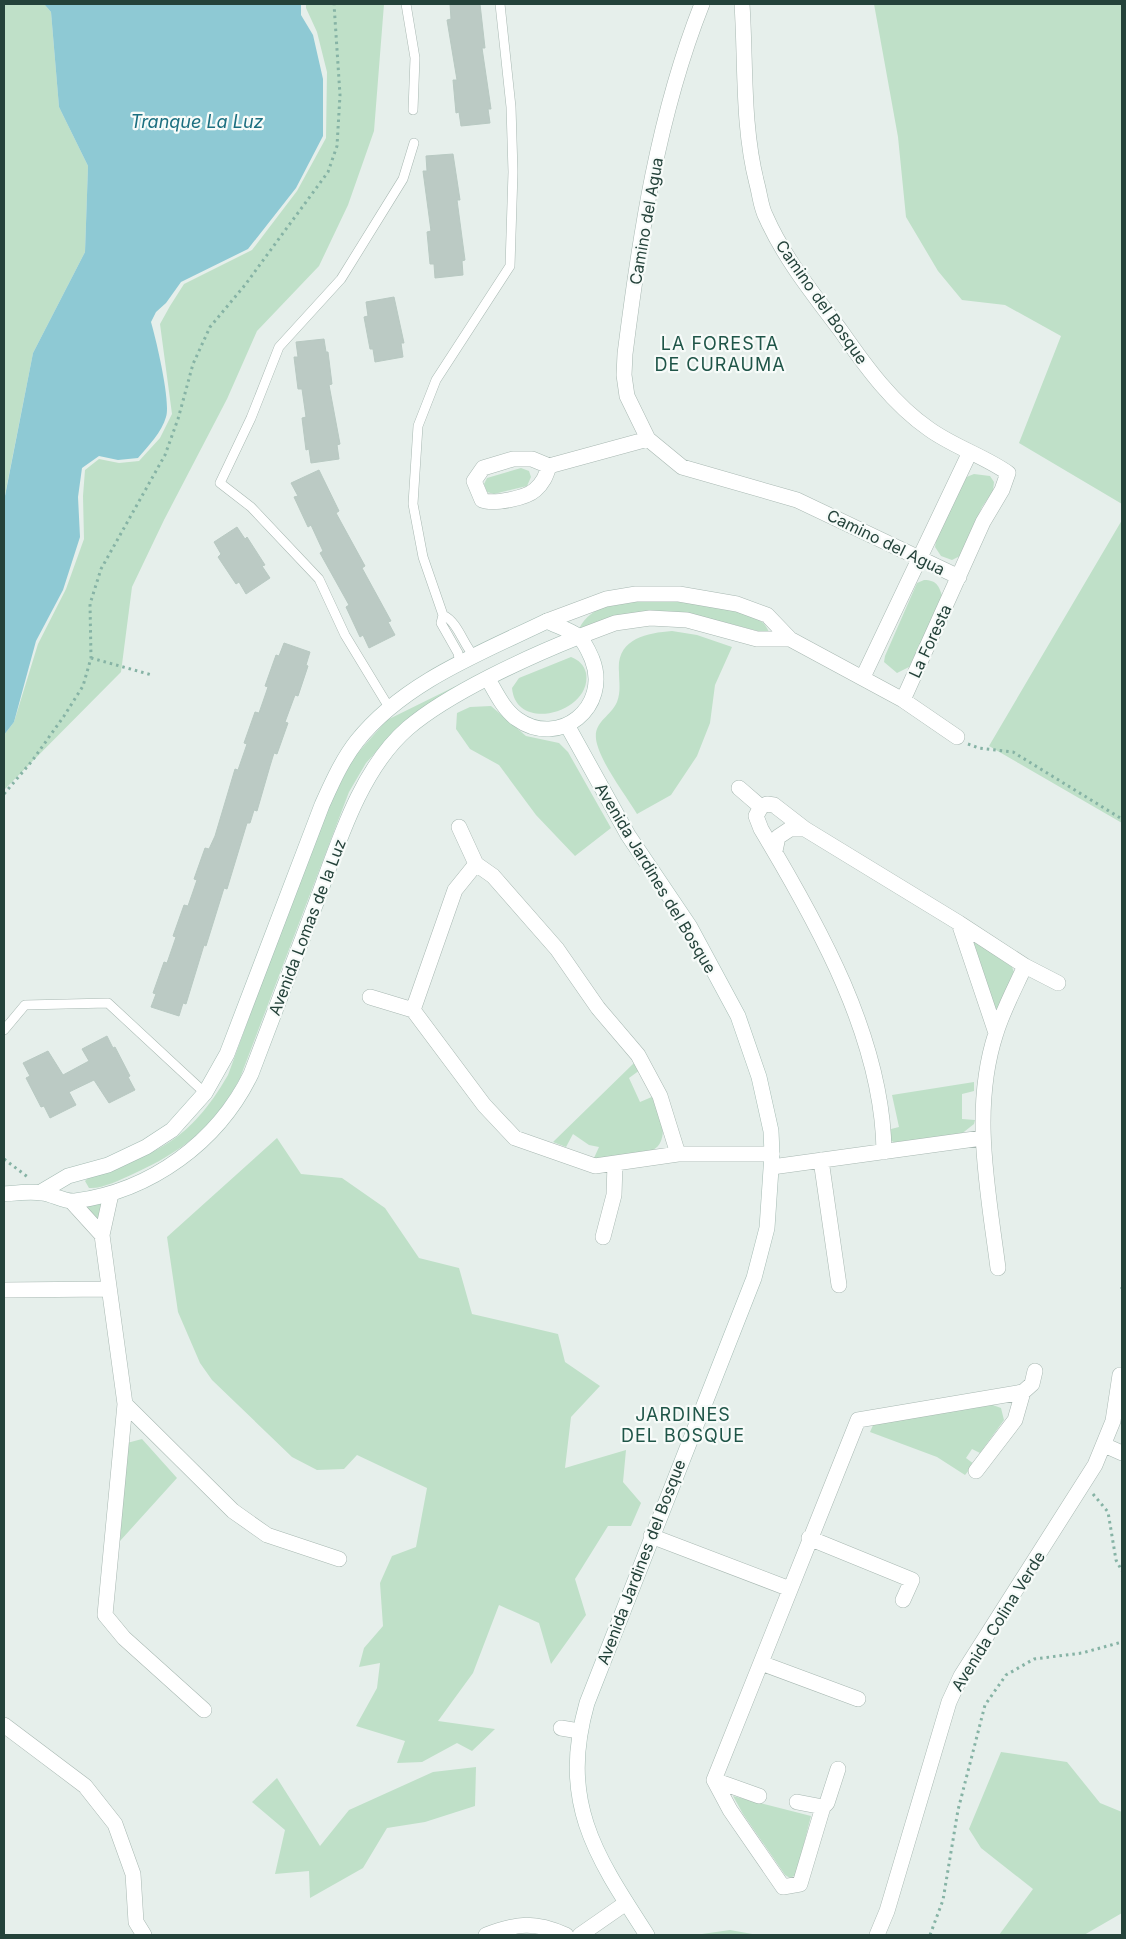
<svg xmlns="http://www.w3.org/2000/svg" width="1126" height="1939" font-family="Inter,sans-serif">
<rect width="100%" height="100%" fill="#e6efeb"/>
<path fill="#bfe0c8" d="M4 4H44L51 12 59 107 88 166 85 252 33 353 4 500Z
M306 4H384L374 131 348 205 319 266 257 331 227 399 164 520 132 587 121 672 4 790V735L14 722 38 644 66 589 84 539 83 496 85 470 99 459 119 463 139 461 160 438 172 414 160 324 170 306 184 284 252 250 297 191 326 138 327 72 317 32 306 8Z
M874 4H1122V504L1019 443 1061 336 1005 305 962 300 938 271 906 217 898 137Z
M521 468 529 471 531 477 527 486 494 494 487 492 484 484 487 478Z
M974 474 990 476 994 482 993 491 982 507 960 556 952 560 941 556 935 547 936 541 964 478Z
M1122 520V823L989 746Z
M924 580C937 580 939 586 943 598L909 667 897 673 884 662 885 656 917 583Z
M648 600C675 601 739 606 762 622 765 624 767 628 769 632L758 631 700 616 579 629C591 603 622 603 648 600Z
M672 631 697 635 732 647 715 685 710 723 697 756 671 795 637 814C625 794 603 766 597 744 591 722 610 718 617 702 621 691 619 683 619 672 616 639 646 633 672 631Z
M571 657C579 660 584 665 586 673 593 712 516 734 512 688L519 678Z
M456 686 396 730 366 763 349 792 240 1078C214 1127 182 1152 133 1174 120 1180 102 1189 89 1188L85 1181 88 1178C157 1153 189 1142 228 1075L324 814 354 757 387 720Z
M491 706 526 736 559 743 568 752 611 828 575 856 536 815 499 765 470 749 456 729 457 713 470 707Z
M973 939 1012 967 1014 972 998 1009 994 1010 970 940Z
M634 1063 640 1070 629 1078 640 1102 654 1096C660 1110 671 1140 653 1150 648 1153 639 1153 633 1155 620 1157 608 1160 594 1158L599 1147 589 1145 573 1134 566 1147 553 1142Z
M974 1082V1091L962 1094V1119L975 1120 974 1124 960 1135 895 1143 887 1138V1130L899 1127 892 1095Z
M277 1138 301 1174 342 1178 385 1208 419 1258 459 1268 472 1314 558 1334 565 1362 600 1386 571 1417 565 1468 626 1450 623 1482 641 1503 631 1526H608L575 1579 586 1615 551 1664 539 1623 499 1605 473 1673 438 1721 495 1729 472 1751 457 1743 422 1762 397 1763 405 1741 356 1726 377 1688 380 1663 359 1667 364 1648 383 1626 380 1583 392 1556 416 1547 427 1488 357 1455 344 1469 317 1470 292 1457 212 1380 200 1363 178 1312 167 1237Z
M103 1201 99 1221 84 1204Z
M990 1404 1001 1408 1004 1420 980 1453 972 1449 966 1458 974 1464 965 1475 937 1457 870 1432 874 1423Z
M142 1439 177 1478 120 1541 127 1443Z
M1001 1752 1067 1762 1100 1803 1122 1812V1913L1084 1935H999L1033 1889 981 1848 969 1829Z
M476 1767 475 1806 425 1822 387 1828 363 1868 310 1898 309 1871 275 1874 285 1830 252 1802 277 1778 320 1846 349 1810 433 1772Z
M733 1796 811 1816 796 1875 790 1878 785 1875 743 1814Z
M730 1930 758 1935H695Z"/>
<path fill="#8ec9d4" d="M44 4H301V15L313 35 323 79V136L296 188 248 249 181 282 166 303 156 312 151 322C156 339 171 402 166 417 162 432 148 446 138 458L118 460 99 456 82 468 78 497 80 537 63 590 36 641 14 722 4 735V501L33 353 85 252 88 166 59 107 51 12Z"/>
<path fill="#bbcac4" stroke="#b8c9c2" d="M450 4H480L485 48H482L491 109H488L490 123 461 126 459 112 456 113 453 80H457L447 20 451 19Z
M453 154 460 200H457L465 260 462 261 463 275 435 278 434 264H430L427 232 431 231 423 171H427L426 156Z
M394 297 404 343H401L403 357 375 362 373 349H370L364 317 368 316 366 302Z
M324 339 326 352H328L332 384 329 385 340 444 337 445 339 459 311 463 309 449 306 450 302 418 306 417 302 389H298L294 357H298L296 342Z
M319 470 339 511 336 513 365 566 362 568 391 621 388 622 395 635 369 648 363 635 360 637 346 607 349 605 320 553 323 551 311 525 308 527 294 497 298 496 291 483Z
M237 527 245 539 247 537 265 565 262 566 270 578 246 594 239 582 236 584 218 557 221 554 214 542Z
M284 643 310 652 306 665 308 666 298 696 295 695 285 722 288 723 277 754 274 753 270 766 257 811 254 810 250 823H247L227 889 224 888 206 946 204 945 186 1004 183 1003 179 1016 151 1007 156 994 153 993 164 962 167 963 176 937 173 936 184 905 188 906 197 880 194 879 205 848 209 849 215 836 235 769 238 770 247 744 244 743 255 712 259 713 268 687 265 686 276 655 279 656Z
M107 1036 113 1048 115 1047 130 1076 128 1077 135 1090 109 1103 94 1080 69 1092 76 1105 50 1118 44 1106 41 1107 26 1078 30 1076 23 1063 48 1051 63 1075 89 1061 82 1049Z"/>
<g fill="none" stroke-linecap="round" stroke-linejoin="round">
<defs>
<path id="lane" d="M406 4 415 58 413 110
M443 615C458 622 463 644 474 656
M460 664 458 653 441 623 443 615 423 557 413 504 418 426 436 380 510 266 513 172 511 107 500 4
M390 709 345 635 319 579 251 507 220 483 251 418 279 347 341 279 403 179 414 143
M4 1030 25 1005 108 1003 205 1093"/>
<path id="street" d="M702 4C658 115 640 235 625 354L624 375 627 396 648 439 682 467 797 500 959 577
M742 4C746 65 742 125 757 184 760 195 761 208 766 217 784 258 814 295 841 331 866 367 893 404 929 429 954 447 984 456 1008 473L1002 490 983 522 903 700
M549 466C546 476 543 483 535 490 526 498 493 505 482 500L474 481 483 468 513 459H532L549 466 648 439
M547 621 606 599 636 594H679L737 604 767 615 790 639 903 700 957 737
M578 637 615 623 650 618 687 620 757 639H790
M863 677 970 452
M739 788 761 807
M459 827 476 864 493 876 557 949 598 1008 638 1055 660 1096 678 1154
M775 851 778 837 790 829H805
M476 864 455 890 413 1010 484 1105 515 1138 595 1166 678 1154H772
M959 923 996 1033
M370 997 413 1010
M884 1152C883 1039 818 924 761 829L756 816 761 807 767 804 774 805 805 829 959 923 1025 966 1058 983
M821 1160 839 1285
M772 1167 982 1138
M111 1194 102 1235 125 1404 105 1615 124 1638 204 1710
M72 1202 102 1235
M603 1237 614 1195 615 1164
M998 1268C988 1190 971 1109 996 1033 1003 1010 1015 988 1025 966
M4 1290 109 1289
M1023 1392 1032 1384 1035 1371
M125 1404 233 1511 267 1535 339 1559
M1104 1445 1122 1453
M651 1536 790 1589
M809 1538 912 1580 903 1600
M761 1663 858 1699
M4 1725 85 1786 115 1824 133 1874 136 1922 144 1935
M561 1728 579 1731
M838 1769 827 1803 823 1807 800 1884 783 1887 730 1810 714 1780 858 1420 1023 1392 1015 1420 976 1471
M714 1780 759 1796
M797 1802 823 1807
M486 1935C518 1923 534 1921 566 1935
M580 1935 626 1903
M877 1935 887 1911 949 1702 961 1676 1095 1465 1113 1421 1120 1375"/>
<path id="secondary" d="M567 725 628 835 690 927 738 1016 759 1077 771 1131 772 1154 767 1228 754 1278 587 1703C559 1802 595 1855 647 1935
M41 1192 68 1176 108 1165 146 1147 172 1130 205 1093 227 1054 322 805C332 783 342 760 357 741 404 682 481 653 547 621 557 626 570 630 578 636 585 642 589 652 592 659 611 707 559 749 517 719 504 710 496 693 488 679
M4 1194C16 1193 30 1191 42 1193 53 1194 64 1202 75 1201 151 1191 218 1142 251 1074 271 1020 292 966 313 911 336 851 358 771 408 728 449 693 528 657 578 637"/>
</defs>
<use href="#lane" stroke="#a8b8b2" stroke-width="10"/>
<use href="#street" stroke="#a8b8b2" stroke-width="16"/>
<use href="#secondary" stroke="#a4bbb3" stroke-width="16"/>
<path stroke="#86b3a5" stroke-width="3" stroke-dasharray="2.5 4" stroke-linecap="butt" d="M91 658 152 675
M968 744 979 748 1013 752 1122 819
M4 794 32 761 64 716 83 686 91 658 90 604 101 569 165 455 178 419 193 364 210 327 245 285 328 172 337 146 340 95 334 4
M4 1159 29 1178
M1121 1289 1122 1288
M1093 1494 1108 1512 1116 1560 1122 1571
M930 1935 943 1900 958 1810 985 1705 1006 1675 1034 1659 1082 1653 1122 1642"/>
<use href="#lane" stroke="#fff" stroke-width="9"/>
<use href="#street" stroke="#fff" stroke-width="15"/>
<use href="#secondary" stroke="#fff" stroke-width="15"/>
</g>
<g text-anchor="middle" stroke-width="4.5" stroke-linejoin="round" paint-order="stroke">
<g font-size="16" fill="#24423a" stroke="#f7fbf9">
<text transform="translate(646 221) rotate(-80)" y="6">Camino del Agua</text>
<text transform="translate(822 302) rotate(55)" y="6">Camino del Bosque</text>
<text transform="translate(886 542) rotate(26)" y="6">Camino del Agua</text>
<text transform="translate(930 641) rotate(-65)" y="6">La Foresta</text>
<text transform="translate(656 878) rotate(59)" y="6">Avenida Jardines del Bosque</text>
<text transform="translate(307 927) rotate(-69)" y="6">Avenida Lomas de la Luz</text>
<text transform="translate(641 1562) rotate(-69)" y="6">Avenida Jardines del Bosque</text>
<text transform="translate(998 1621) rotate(-58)" y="6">Avenida Colina Verde</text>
</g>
<g font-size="18" font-style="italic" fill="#1c6f80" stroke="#f7fbf9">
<text x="197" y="128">Tranque La Luz</text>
</g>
<g font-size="18" letter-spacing="1" fill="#1f5548" stroke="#f7fbf9">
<text x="720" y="350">LA FORESTA<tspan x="720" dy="21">DE CURAUMA</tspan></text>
<text x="683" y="1421">JARDINES<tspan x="683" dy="21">DEL BOSQUE</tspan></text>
</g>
</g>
<rect width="1126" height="1939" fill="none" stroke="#24423a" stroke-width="10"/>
</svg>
